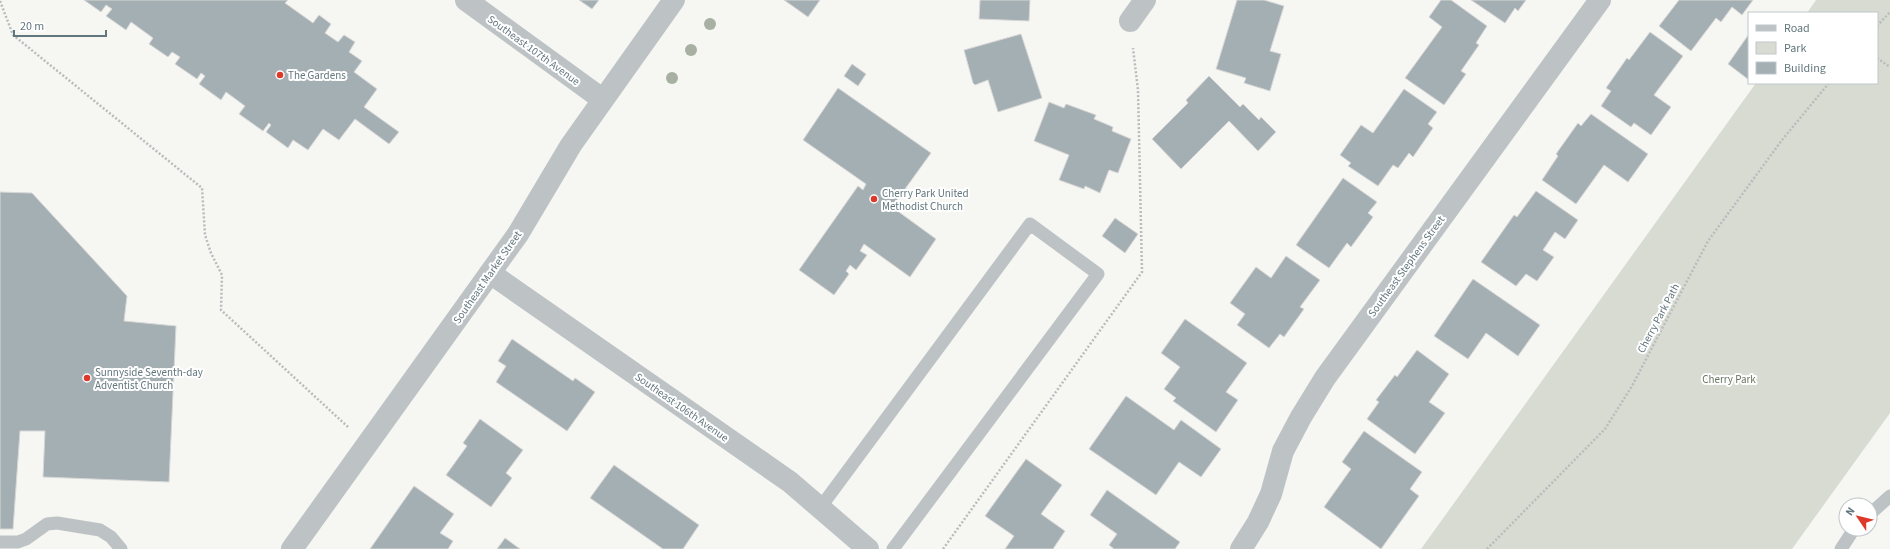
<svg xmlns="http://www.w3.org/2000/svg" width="1890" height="549" font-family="'Source Sans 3',sans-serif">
<rect width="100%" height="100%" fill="#f6f6f3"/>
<path fill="#d7dbd2" d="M1816 0H1890V413L1792 549H1421L1756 83H1877V13H1807Z"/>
<path fill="#a4afb3" stroke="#d8d7d6" d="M84 0H288L285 3 313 23 319 15 331 24 325 33 338 42 344 35 355 42 349 52 362 61 354 72 377 89 364 107 399 132 389 144 355 119 339 140 323 129 308 150 293 140 288 148 266 132 271 125 269 123 263 131 239 114 245 106 226 92 221 100 199 84 205 76 201 73 197 79 175 64 180 57 172 52 168 57 149 44 153 38 131 22 126 30 106 16 112 9 106 5 101 12Z
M579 0H599L592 9Z
M784 0H820L808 17Z
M980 0H1030L1029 21 979 19Z
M1237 0H1264L1284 6 1270 51 1281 54 1270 91 1244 83 1246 78 1216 69Z
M1441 0H1451L1487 26 1476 43 1479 45 1461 71 1466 74 1444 105 1405 78 1442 27 1429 17Z
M1471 0H1526L1518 11 1515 8 1505 23Z
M1679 0H1753L1742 15 1732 7 1721 22 1716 18 1691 51 1659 26Z
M1650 32 1683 56 1654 95 1671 107 1651 135 1634 123 1631 127 1601 106 1611 91 1606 88 1627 58 1629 60Z
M1021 34 1042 98 998 112 988 80 975 85 973 83 964 50Z
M1749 34V80L1728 64Z
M852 64 866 74 858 86 844 76Z
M1209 76 1240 107 1243 104 1259 120 1261 117 1276 132 1258 151 1229 121 1181 169 1152 139 1188 103 1186 100Z
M838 88 931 153 892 207 936 239 910 277 864 244 860 251 867 255 856 270 850 265 846 271 849 274 834 295 799 270 858 186 863 190 866 184 803 140Z
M1404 89 1437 112 1428 124 1433 128 1413 157 1409 153 1398 168 1393 165 1378 186 1348 166 1351 163 1340 155 1361 125 1373 133Z
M1049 102 1064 108 1066 104 1096 115 1094 119 1113 127 1112 131 1131 139 1118 173 1109 170 1100 193 1085 186 1084 189 1059 180 1069 155 1034 141Z
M1591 114 1648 154 1628 182 1604 165 1576 204 1542 180 1558 156 1556 154 1578 123 1581 126Z
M1343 178 1377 202 1368 213 1373 217 1351 247 1347 243 1329 268 1296 245Z
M1536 191 1578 220 1565 239 1555 232 1543 250 1554 257 1537 281 1526 274 1516 286 1481 262 1514 215 1517 217Z
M0 192 32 193 127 296 124 321 176 326 169 482 43 477 45 431H20L13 529H0Z
M1115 218 1138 234 1125 253 1102 236Z
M1286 256 1320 280 1300 307 1304 309 1284 337 1280 334 1269 348 1237 325 1245 314 1230 303 1256 267 1271 278Z
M1473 279 1540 325 1518 356 1486 333 1468 359 1434 336Z
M1185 319 1247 363 1226 392 1238 400 1216 432 1173 401 1176 398 1164 389 1180 367 1161 353Z
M512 339 573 381 575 378 595 392 567 431 496 382 506 366 498 361Z
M1417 350 1449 374 1429 402 1445 413 1415 454 1367 419 1379 402 1376 400 1395 375 1397 377Z
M1126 396 1174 430 1181 420 1221 449 1201 477 1179 462 1156 495 1089 449Z
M480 419 523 450 506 473 512 478 491 507 446 475 467 446 463 443Z
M1364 431 1422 472 1410 489 1419 496 1381 549 1324 507 1351 469 1342 462Z
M1026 459 1062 485 1041 514 1065 531 1053 549H1005L1014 536 985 516Z
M614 465 699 525 683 549H663L590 498Z
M414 486 454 514 440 533 453 541 448 549H370Z
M1107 490 1180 542 1175 549H1114L1109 545 1117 534 1090 515Z
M505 538 520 549H497Z"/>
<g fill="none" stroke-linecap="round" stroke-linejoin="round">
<path stroke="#b8bcbd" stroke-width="2.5" stroke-dasharray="2 2" stroke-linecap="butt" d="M0 1 13 35 202 188 205 235 211 253 222 275 221 310 348 427
M1877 26 1890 12
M1877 58 1890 67
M943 549 1142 272 1138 90 1133 48
M1487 549 1605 429 1632 386 1708 241 1782 140 1829 83"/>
<path stroke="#bdc3c5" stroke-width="13" d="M820 508 1030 224 1098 274 893 549
M1870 514 1890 496
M0 542H18L26 539 47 524 57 523 100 530 111 537 121 549
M1841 549 1854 529"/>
<path stroke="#bdc3c5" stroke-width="22" d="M466 0 602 99
M1130 21 1145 0
M490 273 790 482 868 549
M1241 549 1258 522 1271 494 1283 451 1301 417 1325 378 1600 0"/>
<path stroke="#bdc3c5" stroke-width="22" d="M292 549 518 234 571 145 674 0"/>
</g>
<g fill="#a8b0a3">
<circle cx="710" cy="24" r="6"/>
<circle cx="691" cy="50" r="6"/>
<circle cx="672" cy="78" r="6"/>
</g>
<g fill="#de382b" stroke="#fff" stroke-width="1.5">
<circle cx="280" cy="75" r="4"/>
<circle cx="874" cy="199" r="4"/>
<circle cx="87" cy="378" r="4"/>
</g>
<g text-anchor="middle" stroke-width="4" stroke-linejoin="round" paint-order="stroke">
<g font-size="11" fill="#62767d" stroke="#fff">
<text transform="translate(534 50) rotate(36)" y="4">Southeast 107th Avenue</text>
<text transform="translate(1406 266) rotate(-54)" y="4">Southeast Stephens Street</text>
<text transform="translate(487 277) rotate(-55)" y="4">Southeast Market Street</text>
<text transform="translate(1658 318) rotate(-62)" y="4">Cherry Park Path</text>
<text transform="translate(682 407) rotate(35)" y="4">Southeast 106th Avenue</text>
</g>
<g font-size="11" fill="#62767d" stroke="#fff" text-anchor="start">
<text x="288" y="79">The Gardens</text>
<text x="882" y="197">Cherry Park United<tspan x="882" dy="13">Methodist Church</tspan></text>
<text x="95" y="376">Sunnyside Seventh-day<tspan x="95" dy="13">Adventist Church</tspan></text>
</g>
<g font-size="11" fill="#687661" stroke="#fff">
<text x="1729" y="383">Cherry Park</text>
</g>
</g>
<rect x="1748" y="12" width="130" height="72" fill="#ffffff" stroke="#c0c8cb"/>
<rect x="1756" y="25" width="20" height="6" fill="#bdc3c5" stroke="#c0c8cb"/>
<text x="1784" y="32" font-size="12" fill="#62767d">Road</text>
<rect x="1756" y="42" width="20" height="12" fill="#d7dbd2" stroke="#c0c8cb"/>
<text x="1784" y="52" font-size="12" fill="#62767d">Park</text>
<rect x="1756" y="62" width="20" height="12" fill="#a4afb3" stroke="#c0c8cb"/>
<text x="1784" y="72" font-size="12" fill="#62767d">Building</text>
<g transform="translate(1858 517) rotate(305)"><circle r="19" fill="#ffffff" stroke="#c0c8cb"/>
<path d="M0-3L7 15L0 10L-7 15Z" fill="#de382b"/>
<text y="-6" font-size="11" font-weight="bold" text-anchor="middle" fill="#62767d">N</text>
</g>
<path d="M14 30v6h92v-6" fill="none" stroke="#62767d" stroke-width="2"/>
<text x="20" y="30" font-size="12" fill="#62767d" stroke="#ffffff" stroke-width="3" paint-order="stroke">20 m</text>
</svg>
